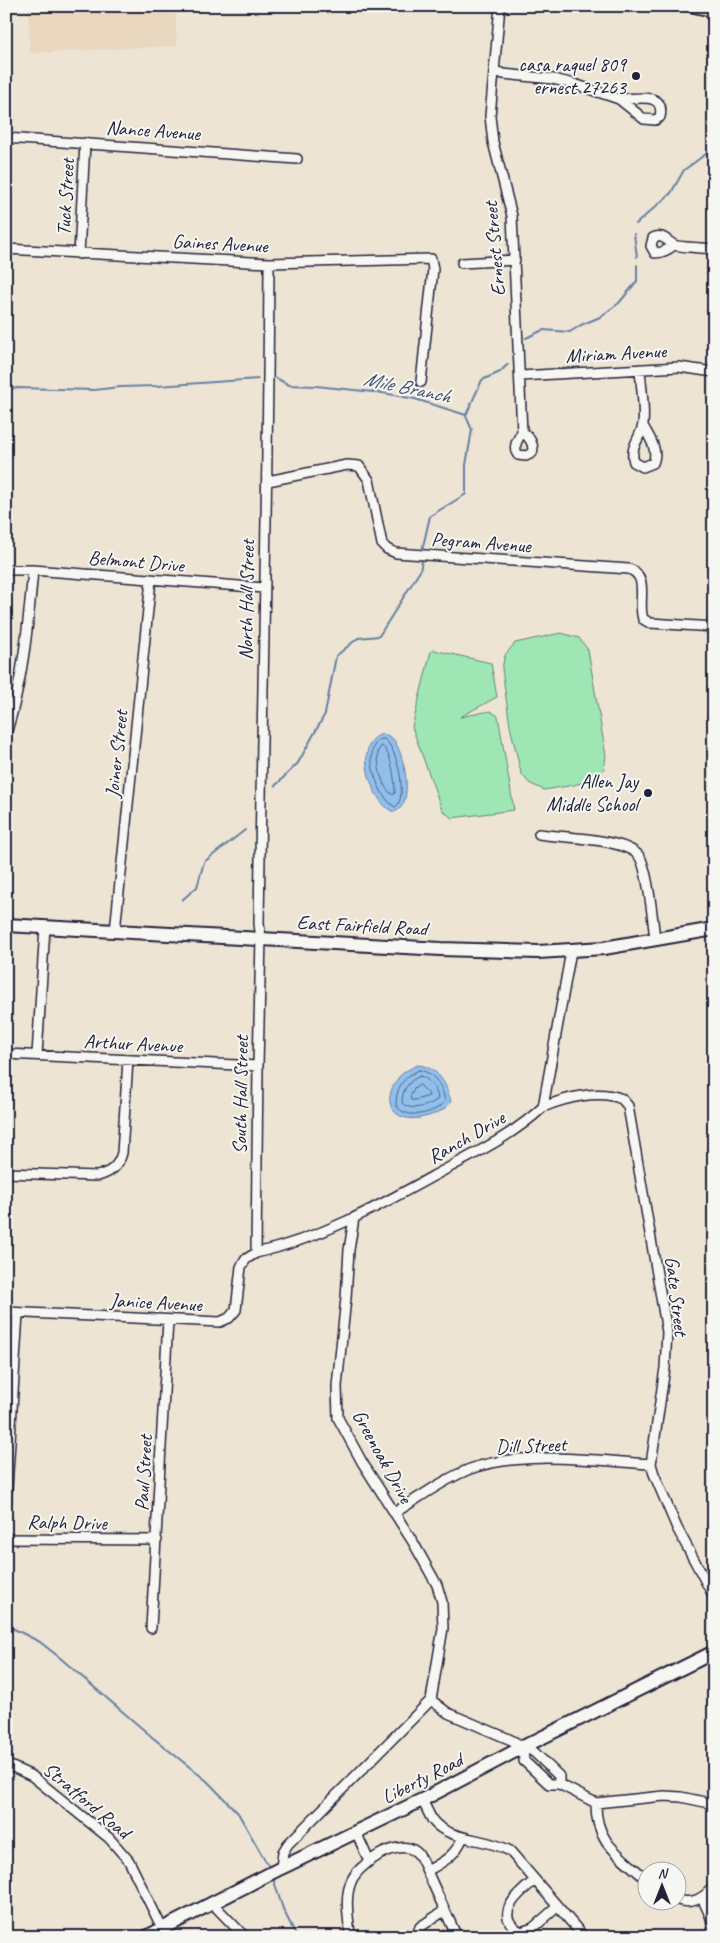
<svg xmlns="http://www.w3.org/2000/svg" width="720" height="1943" font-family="Caveat,sans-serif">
<rect width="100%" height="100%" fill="#eee4d4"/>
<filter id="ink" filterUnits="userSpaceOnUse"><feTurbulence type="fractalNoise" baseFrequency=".02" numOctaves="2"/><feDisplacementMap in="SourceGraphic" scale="10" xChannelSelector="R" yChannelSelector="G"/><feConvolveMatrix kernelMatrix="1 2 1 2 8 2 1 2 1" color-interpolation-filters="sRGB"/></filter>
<g filter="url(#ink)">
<path fill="#e9d7bf" d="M28 6H175L177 46 30 53Z"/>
<path fill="#9ee7b5" stroke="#608478" d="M561 633 579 638 588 650 606 756 604 769 595 779 574 785 544 790 529 783 521 773 510 726 502 669 505 655 515 643Z
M434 650 491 663 497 697 460 717 490 711 498 716 514 810 452 818 442 810 412 727 431 651Z"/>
<path fill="#91bfec" stroke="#6580a5" d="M383 734C387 735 390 736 393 739 404 752 416 806 394 812 372 805 351 741 383 734Z
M418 1065C438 1067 447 1084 451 1102 445 1110 438 1113 428 1116 397 1126 377 1105 399 1077 404 1071 411 1068 418 1065Z"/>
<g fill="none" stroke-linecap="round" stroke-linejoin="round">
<path stroke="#4e6182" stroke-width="1" d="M384 739C397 746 409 799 395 807 379 798 362 754 378 740Z
M382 746C392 753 395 781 395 793L393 795C381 788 377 764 378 751Z
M419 1070C434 1072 443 1087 445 1101 436 1114 405 1121 396 1105 396 1088 403 1077 419 1070Z
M420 1076C430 1079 437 1089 438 1099 429 1106 411 1112 402 1103 402 1090 408 1081 420 1076Z
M420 1085 428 1093 429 1096 415 1100H411L410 1097 414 1089Z"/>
<path stroke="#6580a5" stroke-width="2" d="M636 224 671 193 684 170 714 148
M634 234 637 257
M526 338 543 330 570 332 581 325 600 317 619 303 637 281V265
M276 378 289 385 316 386 383 393 415 399 466 415 482 380 500 372 508 364
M6 389 18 388 94 390 120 387 157 386 258 379
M422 551 430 516 466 494V465L472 430 466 416
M275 786 298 763 325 714 336 656 358 638 379 636 420 571 422 560
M182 900 197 887 204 862 245 830
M6 1625 40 1642 59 1657 152 1737 207 1781 238 1813 269 1867
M274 1881 283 1909 297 1937"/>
<defs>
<path id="minor" d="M500 6 490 116 493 142 512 216 522 432C518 439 512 447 518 455L526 456 532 453C535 445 529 436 522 432
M494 70 503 74 553 79 574 84 619 99 644 119 655 120 660 117C666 90 634 100 619 99
M6 138 297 159
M674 245C668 250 663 253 655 253L651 246 653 238C662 233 667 241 674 245 678 247 706 248 714 249
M6 249 269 263 431 259 433 269 421 382
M79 254 85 143
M462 263 515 260
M640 369C641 387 645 407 643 424 641 438 629 447 634 462L643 467 653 463C659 450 649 437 643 426
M520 376 679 367 714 372
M268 481 347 465 359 466 369 480 382 544 387 549 396 553 629 569C650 576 637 602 643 619L650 623 714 627
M6 570H33L264 588
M6 734C23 681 28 626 33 570
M539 834C563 838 624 838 639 856 648 868 653 922 655 939
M115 931 151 580
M6 1054 258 1066
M37 1055 45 927
M543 1107C565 1098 599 1089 622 1099L628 1106 667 1332 665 1368 651 1464 654 1474 677 1528 714 1597
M6 1173 97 1176C110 1173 118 1167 122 1153L128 1060
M256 1253 258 1066 261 938 259 924C262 704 268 484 269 263
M6 1312 220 1322 229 1318 236 1310 241 1267 246 1259 256 1253C322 1238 379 1206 437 1174 474 1154 512 1136 543 1107L571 951
M6 1505 18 1313
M394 1513C419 1498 444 1479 470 1469 521 1450 597 1461 651 1464
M6 1539 157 1540
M151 1628 168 1320
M431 1700 448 1713 509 1739 534 1752 559 1776V1784
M523 1747 524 1761 549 1784H559L596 1803 664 1796 681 1797 714 1804
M6 1764 32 1776 109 1838 129 1861 162 1928
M422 1800C426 1807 429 1815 433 1821 449 1841 486 1837 510 1851L584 1937
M596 1803C595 1844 621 1855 648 1881
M356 1832 369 1861
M281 1868 283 1852 288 1844 431 1700 443 1628 442 1602 437 1585 413 1542 362 1462 338 1418 337 1386 346 1298 349 1250 354 1218
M427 1871 457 1937
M535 1880C519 1893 491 1915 521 1932L533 1928 557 1907
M702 1898 710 1915 714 1929
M677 1900C693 1905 704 1898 714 1886
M212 1903 245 1937
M350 1937C349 1919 344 1899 351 1882 357 1865 397 1838 415 1851 421 1855 424 1865 427 1871 445 1861 455 1856 463 1837
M416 1937 420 1927 444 1911"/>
<path id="tertiary" d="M692 6 714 11"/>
<path id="secondary" d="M6 925 441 949 538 952 604 948 714 929
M146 1937 281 1868 422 1800 523 1747 714 1652"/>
</defs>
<use href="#minor" stroke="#22223b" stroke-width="12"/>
<use href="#tertiary" stroke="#22223b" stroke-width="15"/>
<use href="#secondary" stroke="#22223b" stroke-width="16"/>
<use href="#minor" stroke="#f6f6f2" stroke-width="9"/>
<use href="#tertiary" stroke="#f6f6f2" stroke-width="11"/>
<use href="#secondary" stroke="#f6f6f2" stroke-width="12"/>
</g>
</g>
<g fill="#22223b" stroke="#f6f6f2" stroke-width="2">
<circle cx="636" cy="76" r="5"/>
<circle cx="648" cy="793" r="5"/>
</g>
<g text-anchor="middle" stroke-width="4" stroke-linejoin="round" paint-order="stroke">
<g font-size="20" fill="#22223b" stroke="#f6f6f2" text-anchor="end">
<text x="626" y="71">casa raquel 809<tspan x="626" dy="23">ernest 27263</tspan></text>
<text x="638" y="788">Allen Jay<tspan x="638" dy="23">Middle School</tspan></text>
</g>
<g font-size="20" fill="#22223b" stroke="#f6f6f2">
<text transform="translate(153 130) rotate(4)" y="7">Nance Avenue</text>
<text transform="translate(65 197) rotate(-87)" y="7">Tuck Street</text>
<text transform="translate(220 243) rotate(3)" y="7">Gaines Avenue</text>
<text transform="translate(494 249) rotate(-95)" y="7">Ernest Street</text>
<text transform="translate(616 353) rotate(-3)" y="7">Miriam Avenue</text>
<text transform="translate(481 542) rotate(4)" y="7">Pegram Avenue</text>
<text transform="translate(136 561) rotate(5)" y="7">Belmont Drive</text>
<text transform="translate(246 600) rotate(-89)" y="7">North Hall Street</text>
<text transform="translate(116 754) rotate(-84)" y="7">Joiner Street</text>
<text transform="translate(362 925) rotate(3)" y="7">East Fairfield Road</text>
<text transform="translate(133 1043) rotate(3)" y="7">Arthur Avenue</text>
<text transform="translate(240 1095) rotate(-89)" y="7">South Hall Street</text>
<text transform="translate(466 1137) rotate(-30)" y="7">Ranch Drive</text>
<text transform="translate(677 1296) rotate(83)" y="7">Gate Street</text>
<text transform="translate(156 1302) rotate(3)" y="7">Janice Avenue</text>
<text transform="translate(531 1445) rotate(-2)" y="7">Dill Street</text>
<text transform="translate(383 1456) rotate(61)" y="7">Greenoak Drive</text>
<text transform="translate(143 1473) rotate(-87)" y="7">Paul Street</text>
<text transform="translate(67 1522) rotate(1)" y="7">Ralph Drive</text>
<text transform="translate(422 1778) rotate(-27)" y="7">Liberty Road</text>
<text transform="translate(87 1800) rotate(40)" y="7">Stratford Road</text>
</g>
<g font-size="21" font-style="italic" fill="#435170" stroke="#f6f6f2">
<text transform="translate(407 387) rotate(12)" y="7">Mile Branch</text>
</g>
</g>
<rect width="720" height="1943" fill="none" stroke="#f6f6f2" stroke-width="25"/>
<rect x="12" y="12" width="695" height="1918" fill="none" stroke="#22223b" stroke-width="2" filter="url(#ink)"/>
<g transform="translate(662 1886)"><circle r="24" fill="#f6f6f2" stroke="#a1a1a9"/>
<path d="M0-4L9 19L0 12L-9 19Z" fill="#22223b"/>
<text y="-8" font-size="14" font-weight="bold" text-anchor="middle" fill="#22223b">N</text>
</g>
</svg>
